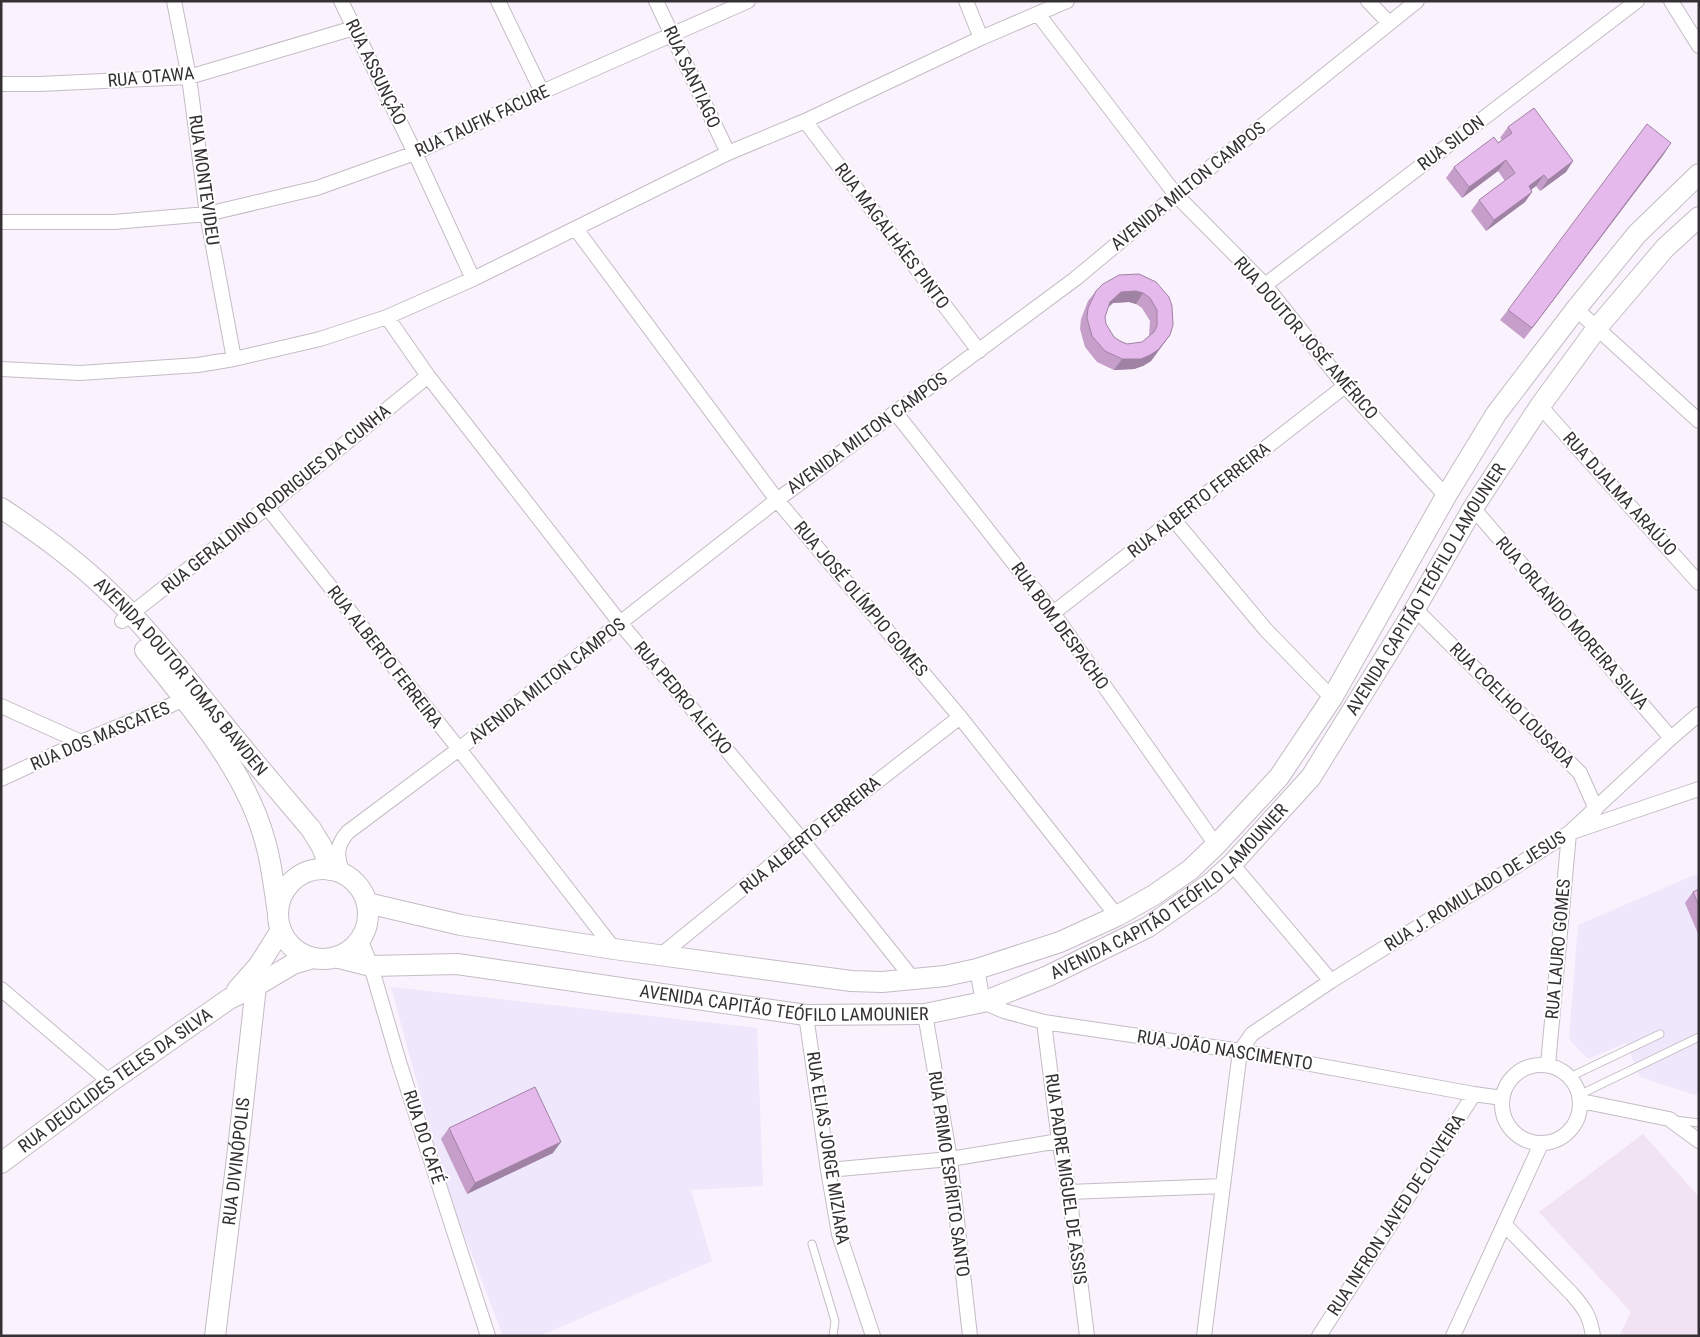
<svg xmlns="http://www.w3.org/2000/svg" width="1700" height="1337" font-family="'Roboto Condensed',sans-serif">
<rect width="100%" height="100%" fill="#faf2fc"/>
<path fill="#f1e3f3" d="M1643 1134 1699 1197V1336H1619L1631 1312 1539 1212Z"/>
<path fill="#efe7fc" d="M1699 873V1093L1695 1095 1640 1077 1626 1043 1588 1059 1569 1039 1578 925Z
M391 987 757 1028 763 1186 691 1190 712 1261 540 1336H503L445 1185Z"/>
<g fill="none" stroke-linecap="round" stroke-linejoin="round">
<defs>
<path id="lane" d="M1570 1077 1660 1034
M1579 1095 1699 1037
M1675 1120 1699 1123
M812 1244 835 1321 833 1336"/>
<path id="street" d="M174 1 189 77 207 214 234 359
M341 1 415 153 473 279
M498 1 542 92
M656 1 728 153
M966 1 981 38
M1368 1 1389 23
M1671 1 1699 46
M1038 14 1176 195 1265 285 1345 386 1446 496
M1 84H39L189 77 354 28
M805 121 979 351
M1 222H114L207 214 317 188 415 153 542 92 748 1
M576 229 777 500 960 717 1117 916
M1265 285 1637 1
M1576 309 1699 421
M387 317 428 376 621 624 802 840 913 979
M1 369 80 373 198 365 234 359 320 339 387 317 473 279 728 153 805 121 981 38 1067 1
M1540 406 1699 583
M895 412 1053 613 1216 845
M267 507 459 749 614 949
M1473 508 1671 738
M1174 520 1266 630 1332 698
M1415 609 1580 773 1596 809
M1053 613 1345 386
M122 621 267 507 428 376
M1 706 81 742
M1 779 81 742 169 706 184 699 189 694
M1232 864 1331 981
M342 873C337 855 335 847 348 832L459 749 777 500 1075 279 1176 195 1417 1
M360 939 371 966 399 1062 488 1336
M661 955 802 840 960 717
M977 969 983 1002 1004 1011 1044 1022 1240 1051 1474 1094 1502 1098
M1 989 110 1082
M925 1014 950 1159 970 1336
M806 1015 828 1170 839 1234 873 1336
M1044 1022 1059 1141 1069 1192 1087 1336
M1502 1104a39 39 0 1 1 78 0a39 39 0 1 1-78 0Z
M1548 1065 1569 833 1699 789
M1581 1101 1669 1119 1699 1141
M828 1170 950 1159 1059 1141
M1069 1192 1223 1186
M1504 1224 1572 1294C1585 1309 1590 1316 1593 1336
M1204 1336 1240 1051 1252 1034 1331 981 1569 833 1671 738 1699 714
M1319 1336 1474 1094
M1453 1336 1541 1144"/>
<g id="secondary">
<path id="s1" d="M1 508C39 533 76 560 109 592 149 629 182 673 216 715 247 754 279 791 311 829L322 847 331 870"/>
<path d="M145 650C190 706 246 770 265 841 272 864 274 889 278 913"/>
<circle cx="323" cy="914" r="45"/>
<path d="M367 903 461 925 614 949 851 981 882 982 945 976 977 969 1060 942 1117 916 1154 895 1190 870 1216 845 1279 777 1332 698 1446 496 1496 414 1576 309 1637 234 1699 174"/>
<path id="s2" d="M339 958 371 966 457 964 806 1015 925 1014 983 1002 1048 976 1148 927 1211 883 1232 864 1311 777 1415 609 1473 508 1540 406 1597 328 1665 248 1699 217"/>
<path d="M237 990 259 965 281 930"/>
<path id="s3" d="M1 1163 110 1082 229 999 256 986 293 964 313 958"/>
<path id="s4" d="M215 1336 237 1158 256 986"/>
</g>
</defs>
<use href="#lane" stroke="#c4bcc5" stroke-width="9"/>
<use href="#street" stroke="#c4bcc5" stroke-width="16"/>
<use href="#secondary" stroke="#c4bcc5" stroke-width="22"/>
<use href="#lane" stroke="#fff" stroke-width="7"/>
<use href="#street" stroke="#fff" stroke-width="14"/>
<use href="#secondary" stroke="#fff" stroke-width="20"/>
</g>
<path fill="#c59fca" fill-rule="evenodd" d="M1508 127 1573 161 1566 172 1540 191 1536 186 1531 190 1532 192 1525 202 1486 231 1471 211 1479 200 1505 181 1498 171 1462 198 1446 178 1454 167 1502 140 1500 138Z
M1664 154 1524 339 1500 320 1508 310Z
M1139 274 1170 335 1151 361 1143 366 1134 369 1114 370 1097 362 1085 347 1080 329 1081 319 1088 301 1096 291ZM1129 302 1136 304 1142 308 1150 321 1149 336 1142 342 1127 344 1120 341 1114 337 1106 324 1105 317 1107 308 1113 303Z
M1699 889V936L1685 903 1693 892Z
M449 1128 553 1153 467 1194 441 1139Z"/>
<path fill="#a082a4" d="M1671 143 1664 154 1524 339 1532 328Z
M1506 160 1498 171 1462 198 1469 187Z
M1573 161 1566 172 1540 191 1548 180Z
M1544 175 1536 186 1521 197 1529 186Z
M1532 192 1525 202 1486 231 1494 220Z
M1136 291 1143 293 1136 304 1129 302 1113 303 1102 313 1110 302 1121 292Z
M1170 335 1151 361 1143 366 1134 369 1114 370 1122 359Z
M561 1142 553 1153 467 1194 475 1183Z"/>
<path fill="#e5b9eb" stroke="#a082a4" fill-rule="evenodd" d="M1534 108 1573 161 1548 180 1544 175 1529 186 1532 192 1494 220 1479 200 1515 173 1506 160 1469 187 1454 167 1494 137 1498 143 1512 133 1508 127Z
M1647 124 1671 143 1532 328 1508 310Z
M1139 274 1156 282 1169 297 1172 306 1173 325 1170 335 1158 350 1150 355 1141 359H1122L1105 351 1092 336 1087 318 1088 308 1096 291 1103 284 1119 275ZM1136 291 1143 293 1150 298 1157 310V326L1154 332 1142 342 1127 344 1120 341 1114 337 1106 324 1105 317 1110 302 1121 292Z
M1699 889V906L1693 892Z
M535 1087 561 1142 475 1183 449 1128Z"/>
<g text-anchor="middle" stroke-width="4" stroke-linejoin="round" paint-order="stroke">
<g font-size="18" fill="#343034" stroke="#fff">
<text transform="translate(376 72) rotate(64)" y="6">RUA ASSUNÇÃO</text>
<text transform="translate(151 77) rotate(-5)" y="6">RUA OTAWA</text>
<text transform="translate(692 77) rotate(65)" y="6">RUA SANTIAGO</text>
<text transform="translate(482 121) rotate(-25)" y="6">RUA TAUFIK FACURE</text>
<text transform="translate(1451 143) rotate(-37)" y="6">RUA SILON</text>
<text transform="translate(204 180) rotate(82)" y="6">RUA MONTEVIDEU</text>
<text transform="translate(1188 186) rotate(-39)" y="6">AVENIDA MILTON CAMPOS</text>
<text transform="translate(892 236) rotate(53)" y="6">RUA MAGALHÃES PINTO</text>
<text transform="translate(1306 338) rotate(49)" y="6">RUA DOUTOR JOSÉ AMÉRICO</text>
<text transform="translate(867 433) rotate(-36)" y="6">AVENIDA MILTON CAMPOS</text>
<text transform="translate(1620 494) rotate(48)" y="6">RUA DJALMA ARAÚJO</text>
<text transform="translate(276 499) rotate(-39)" y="6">RUA GERALDINO RODRIGUES DA CUNHA</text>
<text transform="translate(1199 500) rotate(-38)" y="6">RUA ALBERTO FERREIRA</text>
<text dy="6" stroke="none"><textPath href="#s2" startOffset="1274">AVENIDA CAPITÃO TEÓFILO LAMOUNIER</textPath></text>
<text transform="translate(861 599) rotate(50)" y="6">RUA JOSÉ OLÍMPIO GOMES</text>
<text transform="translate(1572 623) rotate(49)" y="6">RUA ORLANDO MOREIRA SILVA</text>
<text transform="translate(1060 626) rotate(54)" y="6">RUA BOM DESPACHO</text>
<text transform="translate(385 657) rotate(52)" y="6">RUA ALBERTO FERREIRA</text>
<text dy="6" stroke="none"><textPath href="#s1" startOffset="248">AVENIDA DOUTOR TOMAS BAWDEN</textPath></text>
<text transform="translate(547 681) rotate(-38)" y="6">AVENIDA MILTON CAMPOS</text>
<text transform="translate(683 698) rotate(50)" y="6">RUA PEDRO ALEIXO</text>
<text transform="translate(1512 705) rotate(45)" y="6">RUA COELHO LOUSADA</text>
<text transform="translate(100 736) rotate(-23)" y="6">RUA DOS MASCATES</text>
<text transform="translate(810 835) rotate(-39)" y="6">RUA ALBERTO FERREIRA</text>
<text dy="6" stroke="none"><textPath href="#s2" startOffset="869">AVENIDA CAPITÃO TEÓFILO LAMOUNIER</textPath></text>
<text transform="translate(1475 891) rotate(-32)" y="6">RUA J. ROMULADO DE JESUS</text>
<text transform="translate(1558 949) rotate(-85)" y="6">RUA LAURO GOMES</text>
<text dy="6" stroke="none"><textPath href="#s2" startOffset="449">AVENIDA CAPITÃO TEÓFILO LAMOUNIER</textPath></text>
<text transform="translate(1225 1050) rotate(9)" y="6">RUA JOÃO NASCIMENTO</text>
<text dy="6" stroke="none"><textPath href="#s3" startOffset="141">RUA DEUCLIDES TELES DA SILVA</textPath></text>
<text transform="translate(424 1137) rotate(72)" y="6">RUA DO CAFÉ</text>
<text transform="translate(828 1148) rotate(81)" y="6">RUA ELIAS JORGE MIZIARA</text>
<text dy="6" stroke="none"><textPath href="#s4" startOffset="176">RUA DIVINÓPOLIS</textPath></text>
<text transform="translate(949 1174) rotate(82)" y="6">RUA PRIMO ESPÍRITO SANTO</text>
<text transform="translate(1066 1179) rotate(82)" y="6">RUA PADRE MIGUEL DE ASSIS</text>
<text transform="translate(1396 1215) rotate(-57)" y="6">RUA INFRON JAVED DE OLIVEIRA</text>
</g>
</g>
<rect width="1700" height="1337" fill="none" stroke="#343034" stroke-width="5"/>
</svg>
